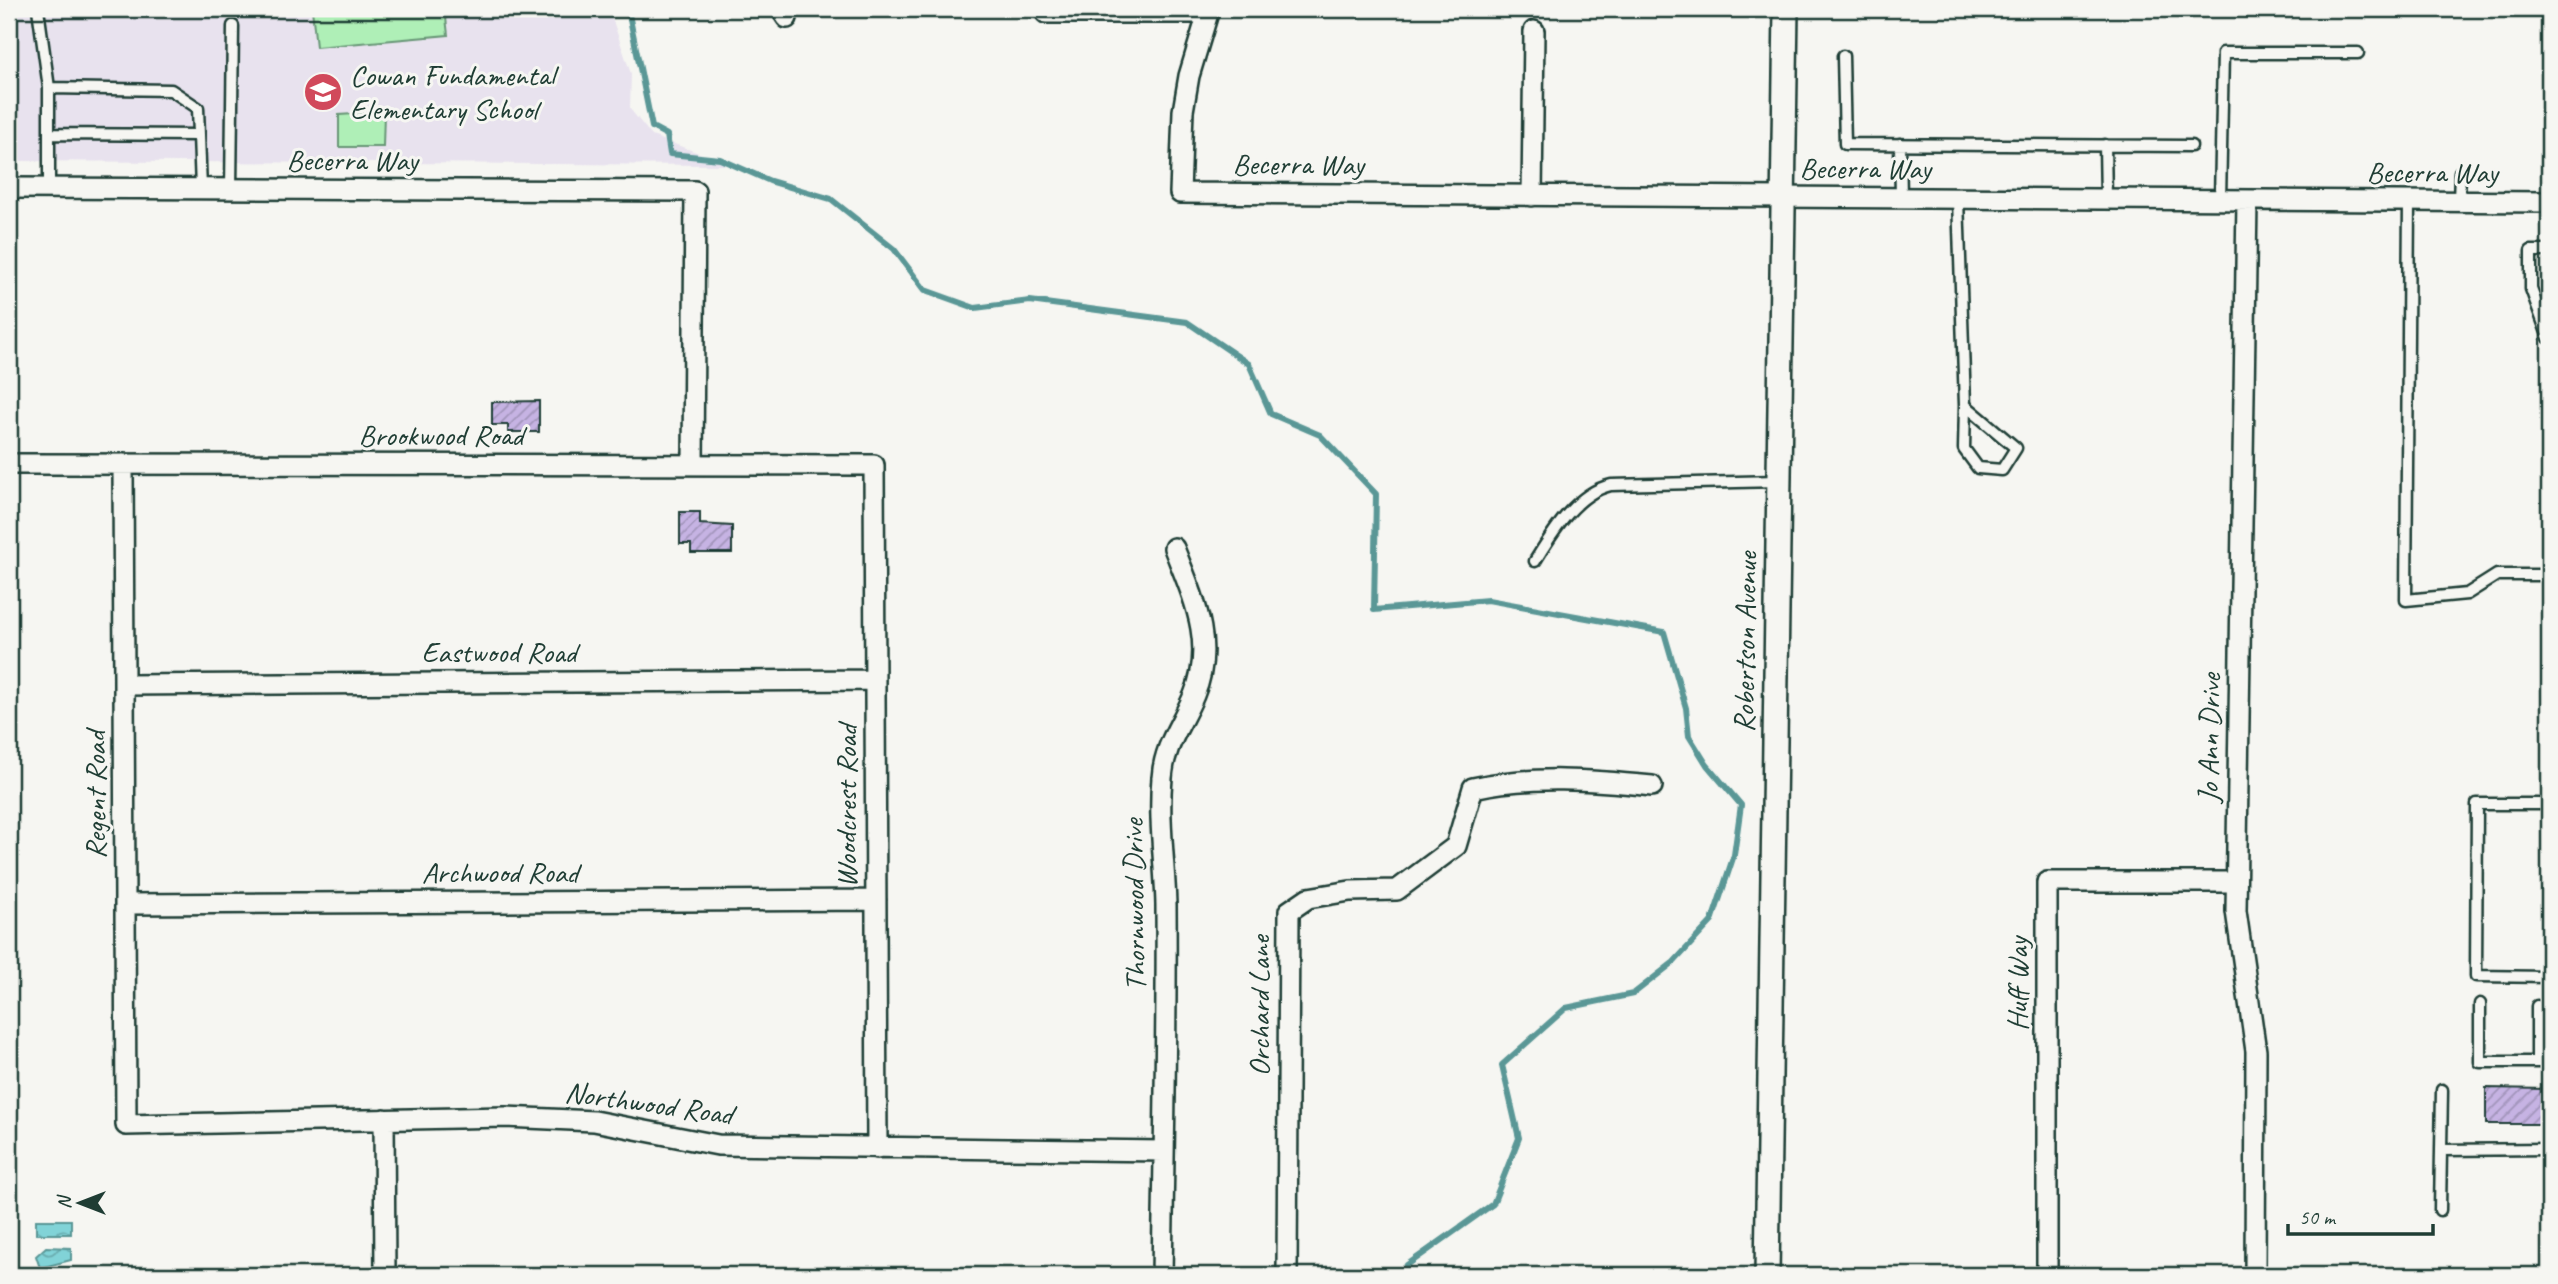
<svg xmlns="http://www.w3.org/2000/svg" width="2558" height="1284" font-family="Caveat,sans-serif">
<defs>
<pattern id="water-waves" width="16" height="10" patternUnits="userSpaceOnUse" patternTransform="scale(1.75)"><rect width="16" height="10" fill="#81d3d7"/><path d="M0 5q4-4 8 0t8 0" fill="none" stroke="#69acaf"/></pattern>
<pattern id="building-hatch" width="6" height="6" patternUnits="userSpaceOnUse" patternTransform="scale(1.75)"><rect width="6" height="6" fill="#c6b3e3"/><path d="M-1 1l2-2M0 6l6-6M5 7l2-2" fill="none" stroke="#a093b9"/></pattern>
</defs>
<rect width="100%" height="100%" fill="#f6f6f2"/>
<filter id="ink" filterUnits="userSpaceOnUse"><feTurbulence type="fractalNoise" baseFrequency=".0143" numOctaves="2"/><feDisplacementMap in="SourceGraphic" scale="14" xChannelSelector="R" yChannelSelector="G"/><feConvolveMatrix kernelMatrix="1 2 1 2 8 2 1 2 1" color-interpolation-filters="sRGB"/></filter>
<g filter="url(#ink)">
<path fill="#e8e2ee" d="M16 9H609L631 74 630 109 652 136 732 165 14 161Z"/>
<path fill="#afefb7" stroke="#679676" stroke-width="2" d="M312 9H445L448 35 316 47Z
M384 112 383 147H339V115Z"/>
<path fill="url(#water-waves)" stroke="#5a9796" stroke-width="2" d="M36 1220H71V1234H36Z
M46 1247 71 1248V1260L40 1268 36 1256Z"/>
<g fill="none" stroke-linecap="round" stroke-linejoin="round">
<path stroke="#5a9796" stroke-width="6" d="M623 9 629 14 652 127 667 135 670 154 720 159 770 181 831 199 894 249 925 290 975 308 1030 301 1187 322 1249 364 1271 414 1320 435 1376 494 1374 610 1488 600 1664 632 1686 708 1689 736 1707 765 1741 805 1734 855 1712 921 1674 962 1633 994 1566 1008 1502 1065 1519 1138 1493 1204 1407 1265 1400 1275"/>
</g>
<path fill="url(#building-hatch)" stroke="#1f3d34" stroke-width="2" d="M539 401V432H508V425H492V402Z
M680 512H700V524L732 526V553H691V544H680Z
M2486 1088 2549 1089V1124H2486Z"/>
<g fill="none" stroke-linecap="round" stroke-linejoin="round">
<defs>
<path id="service" d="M38 9 49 88
M1843 56 1845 144 2191 146
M49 134 199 135
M1900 144 1901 198
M2105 145 2106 200
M49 188V88L171 90 198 108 201 189
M231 189 233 26
M1958 199 1965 405 2016 448 2002 470 1978 468 1964 449 1965 405
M2220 200 2223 53H2358
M2409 202 2406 600 2467 594 2497 575H2549
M2459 202 2460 172
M2549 251H2531V289L2549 338
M1535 561C1553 532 1576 493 1611 485L1778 481
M2549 804H2477L2476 976 2549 977
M2480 1004V1062H2549
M2537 1006V1062
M2441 1150 2549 1149
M2440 1210 2442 1090"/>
<path id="minor" d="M781 9 787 18
M1046 13H1208L1189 76 1183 111 1180 193 2549 202
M9 188 695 191 693 465
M1532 196 1534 31
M2247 201 2236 911 2256 1051 2255 1275
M9 464 874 465 877 1148
M123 464 126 1125 505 1117 594 1121 718 1145 1164 1151
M124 685 875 680
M125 904 876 900
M384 1119 385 1275
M1162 1275C1164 1152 1167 1028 1166 905 1165 863 1158 820 1162 778 1164 745 1182 724 1194 695 1216 643 1193 597 1174 548
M1287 1275 1289 911 1308 898 1350 891 1397 890 1456 846 1473 788C1531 775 1594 780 1652 786
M2047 1275V882H2236"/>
<path id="tertiary" d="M1767 1275 1786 9"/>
</defs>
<use href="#service" stroke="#1f3d34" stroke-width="15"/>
<use href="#minor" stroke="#1f3d34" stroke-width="24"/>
<use href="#tertiary" stroke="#1f3d34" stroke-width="28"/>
<use href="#service" stroke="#f6f6f2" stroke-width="10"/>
<use href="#minor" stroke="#f6f6f2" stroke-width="19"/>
<use href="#tertiary" stroke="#f6f6f2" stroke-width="23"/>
</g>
</g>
<defs>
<symbol id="school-disc" viewBox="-11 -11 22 22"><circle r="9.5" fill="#d1495b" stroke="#f6f6f2"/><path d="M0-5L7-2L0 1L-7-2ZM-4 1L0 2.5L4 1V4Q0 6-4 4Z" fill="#fff"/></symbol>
</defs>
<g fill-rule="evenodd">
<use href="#school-disc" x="301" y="70" width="44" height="44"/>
</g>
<g text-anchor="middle" stroke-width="6" stroke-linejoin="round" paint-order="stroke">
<g font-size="30" fill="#1f3d34" stroke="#f6f6f2" text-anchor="start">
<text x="350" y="85">Cowan Fundamental<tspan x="350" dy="34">Elementary School</tspan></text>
</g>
<g font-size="30" fill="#1f3d34" stroke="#f6f6f2">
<text x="352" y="170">Becerra Way</text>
<text x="1298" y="174">Becerra Way</text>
<text x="1865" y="178">Becerra Way</text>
<text x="2432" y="182">Becerra Way</text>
<text x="441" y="445">Brookwood Road</text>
<text transform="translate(1745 642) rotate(-89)" y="10">Robertson Avenue</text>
<text x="499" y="662">Eastwood Road</text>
<text transform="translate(2209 738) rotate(-89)" y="10">Jo Ann Drive</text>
<text transform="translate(95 795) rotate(-90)" y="10">Regent Road</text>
<text transform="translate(846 806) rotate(-90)" y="10">Woodcrest Road</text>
<text x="500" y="882">Archwood Road</text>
<text transform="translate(1134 905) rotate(-91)" y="10">Thornwood Drive</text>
<text transform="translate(2017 984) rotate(-90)" y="10">Huff Way</text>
<text transform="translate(1259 1006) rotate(-90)" y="10">Orchard Lane</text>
<text transform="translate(649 1103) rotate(8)" y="10">Northwood Road</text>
</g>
</g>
<rect width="2558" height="1284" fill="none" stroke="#f6f6f2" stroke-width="35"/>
<rect x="18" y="18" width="2523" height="1249" fill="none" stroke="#1f3d34" stroke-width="2.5" filter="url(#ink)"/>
<g transform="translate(80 1203) rotate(270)" stroke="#f6f6f2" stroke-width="5" paint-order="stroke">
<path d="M0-5L12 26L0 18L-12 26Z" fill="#1f3d34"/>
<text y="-10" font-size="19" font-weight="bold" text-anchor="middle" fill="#1f3d34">N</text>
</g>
<path d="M2288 1224v10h145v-10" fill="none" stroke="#1f3d34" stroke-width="3.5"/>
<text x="2299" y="1224" font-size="21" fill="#1f3d34" stroke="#f6f6f2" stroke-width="5" paint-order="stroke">50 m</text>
</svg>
